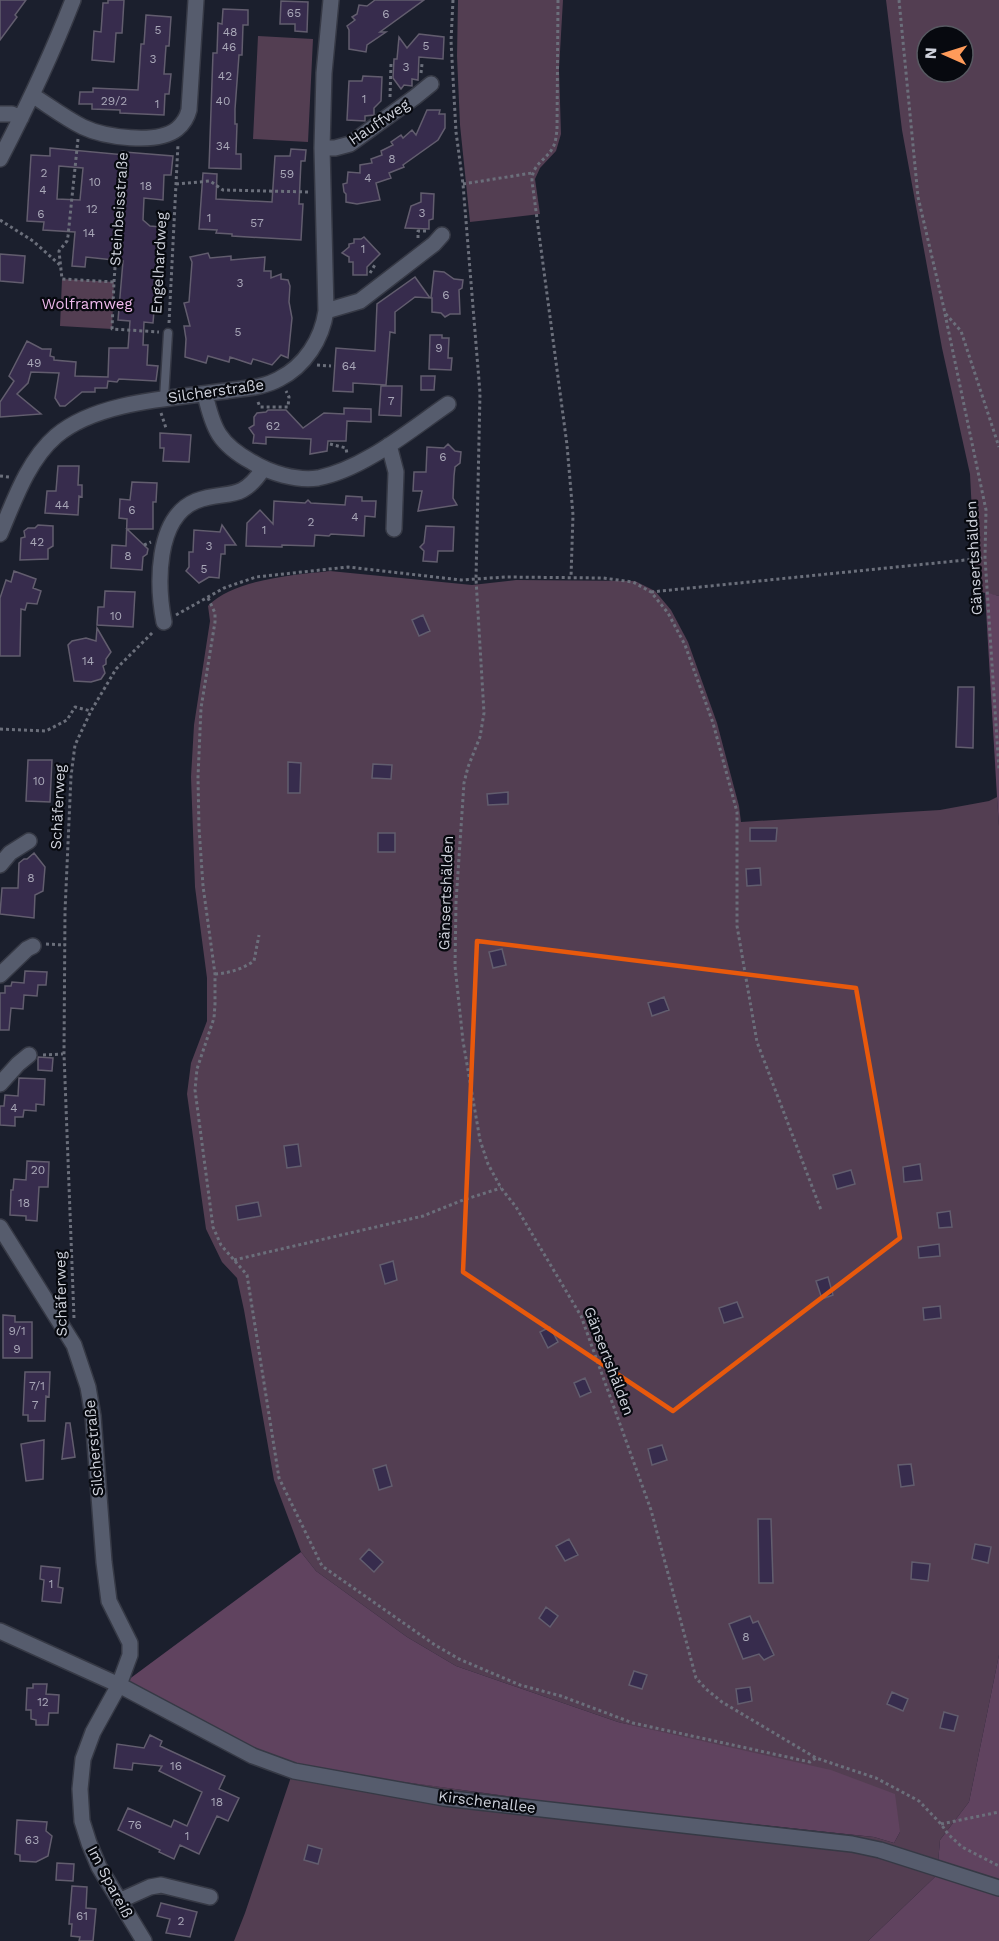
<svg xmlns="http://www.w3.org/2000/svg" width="999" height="1941" font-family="'Work Sans',sans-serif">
<rect width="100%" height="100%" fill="#1b1f2d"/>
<path fill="#533e52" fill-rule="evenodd" d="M458 0H563L559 69 561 134 556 151 540 168 535 179 540 214 470 222 460 125 457 56Z
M886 0H999V596L976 591 970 474 942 348 902 130ZM927 36H963V72H927Z
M258 36 313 39 308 142 253 139Z
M62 279 114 282 112 329 60 326Z
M330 571 472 585 516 580 635 581 655 591 671 610 688 642 717 723 739 806 741 822 940 810 989 801 997 797 999 826V1655L969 1802 940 1840 937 1875 868 1941H234L245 1913 290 1780 293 1763C366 1777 439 1787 513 1797 633 1812 753 1825 874 1837L894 1843 900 1832 705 1743 618 1722 456 1666 407 1637 316 1571 301 1552 274 1480 244 1310 237 1278 222 1262 206 1229 187 1094 191 1063 207 1021V978L195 887 191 777 194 725 210 621 208 606C234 579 294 575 330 571Z"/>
<path fill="#60435f" d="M985 592 999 596V826L997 797Z
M301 1552 316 1571 407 1637 456 1666 618 1722 831 1770 895 1794 900 1832 894 1843 874 1837 573 1805 352 1775 293 1763 271 1756 230 1738 128 1680Z
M999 1655V1941H868L937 1875 940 1840 969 1802Z"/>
<path fill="#372c4d" stroke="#625d6e" stroke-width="1.5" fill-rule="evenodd" d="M0 0H26L15 15 17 17 0 40Z
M108 0H124L122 33H116L114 62 92 60 94 31 101 32 103 3H108Z
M375 0H424L380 32H386L367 45 366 52 349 49V30L347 26 355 20 352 17 357 14 359 5 367 6Z
M281 1 308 2 307 32 295 31V24H280Z
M223 9 248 10V25H243L242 55H239L235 109V124H237L236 154H241V169L209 168 213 53H217L218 23 222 24Z
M146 15 171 17 169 46H166L164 74H171L169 94H165L164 115 120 113V110L92 109V104H79L80 92H93V88L138 90 141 44H144Z
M419 34 444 37 443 59 419 57 418 80 412 79V86L404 85 401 89 393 78 394 59H397L399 37 407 48Z
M363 76 382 77 381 101 374 108V115L365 116V121L347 120 349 81H362Z
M427 110H440L439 114H445V128L438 140 403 165 404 167 389 173 391 178 376 183 380 200 357 204 346 202V194L344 192 343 184 347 183 348 172 360 173V165L372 163 371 159 382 155 381 151 393 145 391 142 401 135 403 138 412 130 416 135Z
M50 148 125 155V152L173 156 171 175H164L163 200 144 198 143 220 150 226 161 227 153 323 144 322 143 345H148L147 365 158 366 156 381 119 379 117 382 108 381 107 388H95V392H82L65 406H60L55 398 59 373 31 372 28 383 17 394 41 414 0 417V402L14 381 9 376 27 341 42 349H51L50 356 54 357V360L76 362 75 376 108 377 109 348H128L130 321 118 320 123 261 86 257 85 267 72 266 75 232 43 230 44 222 27 221 31 155 50 156ZM59 166 83 168 80 200 57 199Z
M291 149 306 150 305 161H301L299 204H303L301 240 232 236V234L216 233 217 230 199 229 203 173 217 174 216 199 272 202 275 156H290Z
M421 193 434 194 433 219 429 220V229L405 228 411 206 421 202Z
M364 237 380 254 367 267V275H353V262H349V257L342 253 349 247V244L354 243V239H361Z
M208 253 210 258 231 256V260L265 257 264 271H271V278L281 274V279L288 280 290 286 289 302 292 318 288 358 281 355 272 365 253 359 251 364 230 357 229 362 208 356 206 363 185 357 186 339 184 326H190L184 303 189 302 192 262 190 257Z
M0 254 25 256 23 283 0 281Z
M434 271 444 272 454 279 463 280 462 288 459 290 460 314H450L445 317 441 313 432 312V298H431Z
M415 277 430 298 415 297 395 312V333L390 332 386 385 353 383V392L333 391 336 348 375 351 377 304Z
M430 335H442V338H449L448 358H452L451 370 429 369Z
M421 376H435L434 390H421Z
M381 386H402L401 416 379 415Z
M344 408 371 409V422L347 421 346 441H328L327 451 310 454 311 439 266 437V444L253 443 254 435 249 428 254 425V417L257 413 266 412 268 410H286L303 428 324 413 344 414Z
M160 433 191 435 189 462 163 461 164 448H160Z
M448 444 455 451 461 452 460 463 455 467 454 476 453 498 457 505 418 511 422 491H413L414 472H426L427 447 444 448Z
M58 466H79L78 485H82V497L79 496 78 515 45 513 47 491H56Z
M132 482 157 483 156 502H153V529H127L148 549 147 554 143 557 142 570 111 568 112 545 126 546 127 519 119 518 120 499 130 500Z
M346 496 362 497V501H376L375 517 365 516 364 536 331 534 329 536 315 535 314 546 282 545V547L246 546 247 523 260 510 273 524 274 501 305 503 308 500 311 503 345 505Z
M38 525 53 526V546L48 549V559L20 560 21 538 25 537 24 531 28 528H35Z
M222 525 236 545H225V554H221L219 578 209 577 199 583 186 571 189 567V552H193L194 530 220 532Z
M426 526 454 527 453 551H438L437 562 423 561 424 551 420 547 424 543Z
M14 571 36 579 33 588 41 591 37 604 27 603 25 610 21 609 20 656H0V598L6 580 11 582Z
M105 591 135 592 133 627 97 625 98 607H104Z
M423 615 430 631 419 636 412 620Z
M97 628 111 652 106 659V664L103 666 105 673 101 679 91 682 74 681 68 645 72 641 86 638 96 641Z
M958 687H974L973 748 956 747Z
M28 760H52L50 802 26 801Z
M288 762 301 763 300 793H288Z
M373 764 392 765 391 779 372 778Z
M508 792V804L488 805 487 794Z
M750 828H777L776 841H750Z
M378 833H395V852H378Z
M34 853 45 867 43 891 35 895 34 918 0 914 2 888H18L19 863 24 859H27Z
M760 868 761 885 747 886 746 869Z
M502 949 506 965 493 968 489 952Z
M25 971 47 972 46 985H38L37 996 24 995 23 1009 11 1008 9 1030H0V993H5V986H11L12 982 24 983Z
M664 997 669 1010 652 1016 648 1003Z
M38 1057 53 1058 52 1071 38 1070Z
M19 1078 45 1079 44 1105 36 1104V1111L24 1110 23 1117H15V1126L0 1125V1106H4L5 1095 18 1096Z
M298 1144 301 1166 287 1168 284 1146Z
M27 1161 49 1162 48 1187H39L37 1221 26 1220V1216L10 1215 11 1190H13L14 1179 26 1180Z
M920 1164 922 1180 904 1182 903 1167Z
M851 1170 855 1184 837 1189 833 1175Z
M258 1202 261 1216 238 1220 236 1206Z
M950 1211 952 1227 939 1228 937 1213Z
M939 1244 940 1256 919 1258 918 1247Z
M393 1261 397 1280 385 1284 380 1265Z
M828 1277 833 1295 822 1299 816 1281Z
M737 1302 743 1317 724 1323 719 1308Z
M940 1306 941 1318 924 1320 923 1308Z
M3 1315 15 1316V1322H32V1358H3Z
M550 1327 558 1342 548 1348 540 1332Z
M25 1372H50L49 1397 46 1396 45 1421H28V1415H23Z
M585 1378 591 1392 580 1397 574 1383Z
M66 1423H70L75 1457 62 1459Z
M44 1440 43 1479 26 1481 21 1444Z
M662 1445 667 1460 652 1465 648 1449Z
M911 1464 914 1485 901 1487 898 1465Z
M386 1465 392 1486 379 1490 373 1469Z
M758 1519H771L773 1583H759Z
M569 1539 578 1555 565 1561 556 1546Z
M975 1544 991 1547 988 1563 972 1559Z
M369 1549 383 1562 374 1572 360 1559Z
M912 1562 930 1564 928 1581 911 1579Z
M41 1566 60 1568 58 1587 63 1588 61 1603 42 1601 44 1580 40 1579Z
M546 1607 558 1616 550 1627 539 1618Z
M750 1616 753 1623 758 1621 774 1655 764 1660 759 1654 743 1659 729 1624Z
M634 1671 647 1675 642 1689 629 1685Z
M33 1684H47L46 1694 59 1695 58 1713H49L48 1725H36V1720L31 1719V1710H26L27 1688H33Z
M750 1687 752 1701 738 1704 736 1689Z
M892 1692 908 1699 903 1711 887 1704Z
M944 1712 958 1716 954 1731 940 1728Z
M150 1735 162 1741 160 1746 225 1776 219 1789 239 1798 228 1821 217 1816 199 1854 180 1845 174 1859 159 1852 160 1850 118 1830 128 1808 171 1827 174 1820 187 1826 202 1792 159 1771 162 1766 133 1763 132 1770 114 1768 117 1744 144 1748Z
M17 1820 47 1822 46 1831 52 1836 48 1856 36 1862 20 1861V1855L15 1854Z
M308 1845 322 1849 318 1864 304 1860Z
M57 1863 74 1864 73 1881 56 1880Z
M72 1886 87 1887 86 1908 96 1909 93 1941H79L80 1937 71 1936 72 1924H69Z
M161 1903 197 1912 190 1937 166 1933 170 1919 157 1916Z"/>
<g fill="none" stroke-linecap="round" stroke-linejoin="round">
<defs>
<path id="lane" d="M164 398 168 333"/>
<path id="street" d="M32 95C48 105 65 118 83 127 104 137 157 145 177 129 183 124 187 118 189 110L196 0
M0 114H12L21 118
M322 148H335L350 144 415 97 431 84
M0 159C27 107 52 54 73 0
M326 311 360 301 434 244 442 235
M205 394C213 429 219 444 252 462 270 473 296 481 318 478 364 469 410 430 448 404
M389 445 396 472 394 529
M0 534C14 501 28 460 56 436 97 401 174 398 226 391 244 388 263 388 279 379 305 366 322 339 326 311L322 148 324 73 331 0
M164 622C157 586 155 518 196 501 226 489 240 504 263 469
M0 865 10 853 29 841
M0 975 27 949 33 946
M0 1084 18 1064 29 1055
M0 1227 74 1345 88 1387 93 1416 104 1562 109 1601 130 1643V1655L119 1685 93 1732 83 1759 80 1789 82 1821 89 1843 99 1867 144 1941
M0 1631 119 1685 253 1756 294 1771 444 1798 852 1844 880 1850 999 1888
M119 1901 150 1887 161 1885 210 1897"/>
</defs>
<use href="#lane" stroke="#363945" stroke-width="11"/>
<use href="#street" stroke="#363945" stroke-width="18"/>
<path stroke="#6b6f7b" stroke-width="3" stroke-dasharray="3 3" stroke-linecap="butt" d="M453 0 451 41 456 132 463 184 480 393 476 579 484 713 480 737 468 767 464 783 456 902 455 966 463 1041 480 1140 488 1164 501 1188 516 1207 581 1316 651 1510 696 1678 706 1689 722 1702 816 1758 876 1778 919 1801 941 1824 948 1834 962 1847 999 1866
M558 0 557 130C556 136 556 143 552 149 545 161 532 164 532 181L567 445 573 515 571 577
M899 0 918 197 945 313 961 331 999 447
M421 73 422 64
M390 97 391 64
M78 139 68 236 67 241 59 251 62 279 114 282 112 329 159 332
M176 184 210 181 223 190 310 192
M463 184 532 173
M0 220 33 241 60 265
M418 238V231H426
M370 273 376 263
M114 282 123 150
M945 314 986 510 985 558 999 770
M169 323 178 144
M317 365 331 366
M258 402 260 407H288L289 397 286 391
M161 413 166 428
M330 444 346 448 347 454
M0 476 9 477
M144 545 151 542
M651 592 985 558
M208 598 215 613V622L201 708 198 777 199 828 203 886 215 974V1004L214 1018 197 1069 195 1090 213 1227 221 1245 247 1275 279 1478 322 1566 435 1645 459 1659 520 1685 561 1696 633 1723 810 1762 816 1758
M176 615 224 588 256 577 348 567 461 580 505 577 603 578 633 582 651 592 668 613 685 645 713 723 737 812V926L757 1042 821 1210
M0 729 46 731 67 720 75 707 91 711
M46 944 65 945
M215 974C230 973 242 969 254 961L259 935
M43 1055 63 1054
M234 1260 423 1216 463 1200 501 1188
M74 1318 64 1054 65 911 71 776 75 745 91 711 116 669 154 631
M941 1824 999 1812"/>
<use href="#lane" stroke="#565c6d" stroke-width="8"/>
<use href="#street" stroke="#565c6d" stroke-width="15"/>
</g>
<path fill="none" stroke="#e8590c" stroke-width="4.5" stroke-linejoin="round" d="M477 941 856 988 900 1238 673 1411 463 1272Z"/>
<g text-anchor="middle" stroke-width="4.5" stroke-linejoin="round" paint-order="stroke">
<g font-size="12" fill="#a9a8b8">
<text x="294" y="17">65</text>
<text x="386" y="18">6</text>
<text x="158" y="34">5</text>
<text x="230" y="36">48</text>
<text x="426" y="50">5</text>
<text x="229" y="51">46</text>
<text x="153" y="63">3</text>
<text x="406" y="71">3</text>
<text x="225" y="80">42</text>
<text x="364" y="103">1</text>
<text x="114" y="105">29/2</text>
<text x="223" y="105">40</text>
<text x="157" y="108">1</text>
<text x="223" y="150">34</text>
<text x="392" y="163">8</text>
<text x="44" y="177">2</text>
<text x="287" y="178">59</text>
<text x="368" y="182">4</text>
<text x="95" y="186">10</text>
<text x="146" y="190">18</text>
<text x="43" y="194">4</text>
<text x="92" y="213">12</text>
<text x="422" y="217">3</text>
<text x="41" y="218">6</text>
<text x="209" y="222">1</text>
<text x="257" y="227">57</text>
<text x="89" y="237">14</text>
<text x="363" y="253">1</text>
<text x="240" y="287">3</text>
<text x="446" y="299">6</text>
<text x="238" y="336">5</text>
<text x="439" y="352">9</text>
<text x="34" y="367">49</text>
<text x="349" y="370">64</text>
<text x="391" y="405">7</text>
<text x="273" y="430">62</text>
<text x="443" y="461">6</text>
<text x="62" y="509">44</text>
<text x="132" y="514">6</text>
<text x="355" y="521">4</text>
<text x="311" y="526">2</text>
<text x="264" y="534">1</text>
<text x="37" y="546">42</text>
<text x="209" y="550">3</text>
<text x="128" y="560">8</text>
<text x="204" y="573">5</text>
<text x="116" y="620">10</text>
<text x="88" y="665">14</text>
<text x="39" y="785">10</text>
<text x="31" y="882">8</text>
<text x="14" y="1112">4</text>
<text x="38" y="1174">20</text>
<text x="24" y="1207">18</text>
<text x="17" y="1335">9/1</text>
<text x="17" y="1353">9</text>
<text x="37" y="1390">7/1</text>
<text x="35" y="1409">7</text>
<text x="51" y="1588">1</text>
<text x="746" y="1641">8</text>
<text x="43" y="1706">12</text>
<text x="176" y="1770">16</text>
<text x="217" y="1806">18</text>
<text x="135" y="1829">76</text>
<text x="187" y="1840">1</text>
<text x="32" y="1844">63</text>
<text x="82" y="1920">61</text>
<text x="181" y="1925">2</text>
</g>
<g font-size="15" fill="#cfd2dc" stroke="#07090f">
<text transform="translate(379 122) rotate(-34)" y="5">Hauffweg</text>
<text transform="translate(119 209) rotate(-86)" y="5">Steinbeisstraße</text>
<text transform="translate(159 263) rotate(-87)" y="5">Engelhardweg</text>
<text transform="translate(216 391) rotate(-8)" y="5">Silcherstraße</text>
<text transform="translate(974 558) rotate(-93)" y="5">Gänsertshälden</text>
<text transform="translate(58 807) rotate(-87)" y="5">Schäferweg</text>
<text transform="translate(446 893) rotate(-88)" y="5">Gänsertshälden</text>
<text transform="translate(61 1294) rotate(-91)" y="5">Schäferweg</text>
<text transform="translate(609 1361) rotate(69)" y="5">Gänsertshälden</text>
<text transform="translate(94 1448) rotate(-95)" y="5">Silcherstraße</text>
<text transform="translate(487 1802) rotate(7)" y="5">Kirschenallee</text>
<text transform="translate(110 1882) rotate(62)" y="5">Im Spareiß</text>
</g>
<g font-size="15" fill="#efbaed" stroke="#07090f">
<text x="87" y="309">Wolframweg</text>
</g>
</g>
<g transform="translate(945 54) rotate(273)"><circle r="28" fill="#07090f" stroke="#575961" stroke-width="1.5"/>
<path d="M0-4.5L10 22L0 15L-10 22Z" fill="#ff9b5a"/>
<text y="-9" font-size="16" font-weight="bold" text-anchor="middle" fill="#cfd2dc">N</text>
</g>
</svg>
